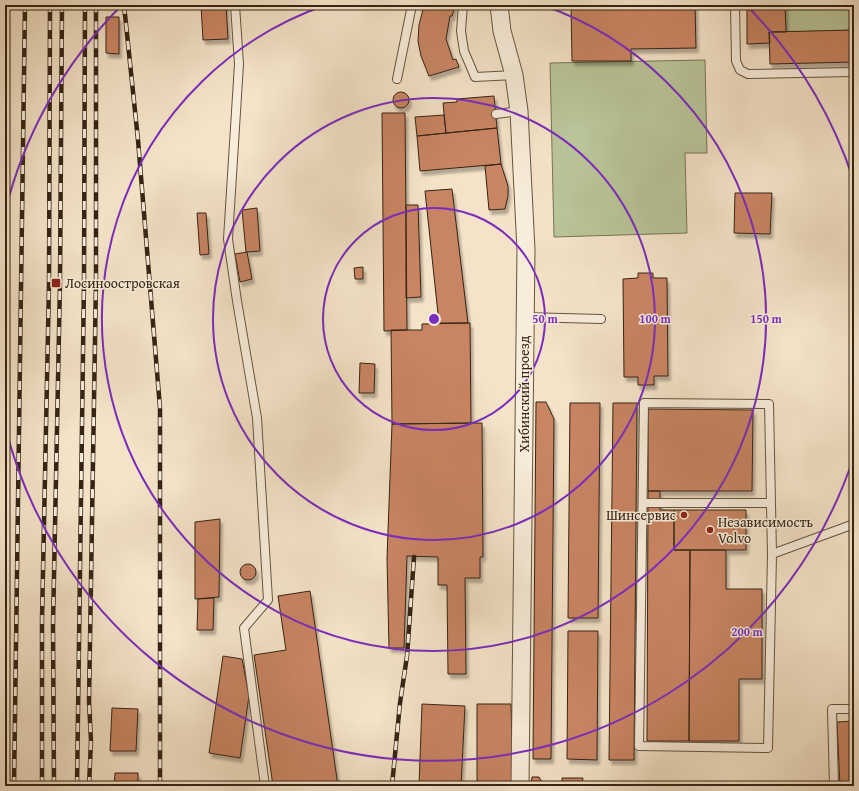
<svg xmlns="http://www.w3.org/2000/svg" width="859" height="791" font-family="'Gentium Book Plus',serif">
<defs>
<filter id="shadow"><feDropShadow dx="2.5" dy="4.5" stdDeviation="1" flood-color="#0004"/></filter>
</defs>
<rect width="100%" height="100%" fill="#f4e3c8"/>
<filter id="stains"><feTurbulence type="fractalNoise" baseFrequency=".005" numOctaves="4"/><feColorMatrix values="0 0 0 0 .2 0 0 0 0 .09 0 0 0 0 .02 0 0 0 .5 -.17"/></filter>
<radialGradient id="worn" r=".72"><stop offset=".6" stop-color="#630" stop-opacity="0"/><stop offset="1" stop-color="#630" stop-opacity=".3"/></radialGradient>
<path fill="#b9c498" stroke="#767456" d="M785 5H854V30L786 32Z
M705 60 707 153H685L687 233 554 237 550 63Z"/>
<path fill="#c98463" stroke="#342413" filter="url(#shadow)" d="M201 5H226L228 39 203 40Z
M424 5 455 6 452 16H450L446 39 453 60 456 59 459 67 429 76 421 56 418 41 419 25Z
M571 5H695L696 48 631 49V61H572Z
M747 5H785L786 32H769L770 43 747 44Z
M106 17H119V54L106 53Z
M854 30V62L770 64 769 32Z
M393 100a8 8 0 1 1 16 0a8 8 0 1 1-16 0Z
M494 96 497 128 446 133 443 103 457 102V99Z
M382 113H405L407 330 384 331Z
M444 115 446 133 417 136 415 117Z
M497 128 501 164 420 171 417 136Z
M501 164 508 186V196L505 209 489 210 485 166Z
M452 189 468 323H439L425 191Z
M735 193H772L770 234 734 233Z
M406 205H418L421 297 406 298Z
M257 208 260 251 246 252 242 210Z
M197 213H206L209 254 200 255Z
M247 252 252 279 240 282 235 254Z
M363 267V279H355L354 268Z
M638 273H653V278H667L668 376H654V385H638V377H624L623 279 638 278Z
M470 323 471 423 392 424 391 330H422V324Z
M360 363 375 364 374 393H359Z
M536 402H546L554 419 551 759H533Z
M570 403H600L598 618H568Z
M613 403H637L634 760H609Z
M648 409 753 410 752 491H648Z
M482 423 483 557H480V578H465L466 674H448L447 585H438V557L407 556 404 648H389L387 558 392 424Z
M648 491H660V510H674V550H690L689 741H647Z
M674 510H746V550H674Z
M220 519 219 597 195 599V522Z
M690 550H726V589H762V679H739V741H689Z
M240 572a8 8 0 1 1 16 0a8 8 0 1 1-16 0Z
M310 591 338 786H273L254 655 286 650 278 596Z
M214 598 213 630H197L198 599Z
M568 631H598L597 760 567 759Z
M223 656 242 659 249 696 240 758 209 753Z
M422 704 465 706 461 786H419Z
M477 704H511L513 786H477Z
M112 708 138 709 136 751H110Z
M854 721V786H840L837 722Z
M115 773H138V786H114Z
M532 777H539L544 786H531Z
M562 778H583L582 786H562Z
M785 784V786H755V785Z"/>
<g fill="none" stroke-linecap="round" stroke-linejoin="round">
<defs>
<path id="lane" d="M235 5 239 64 228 239 237 301 257 418 268 600 244 628 265 786
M463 5 461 31 464 51 475 77 514 75
M735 5 736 61 740 70 748 74 854 72
M397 79 412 5
M496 114 519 111
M524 317 601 319
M643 503H771
M772 554 768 748 639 746 644 403 769 404 772 554 854 524
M834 786 832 709H854"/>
<path id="street" d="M499 5 502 31 514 75 519 111 526 250 520 786"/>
</defs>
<use href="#lane" stroke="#645440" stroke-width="10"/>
<use href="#street" stroke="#645440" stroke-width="19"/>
<use href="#lane" stroke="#f8eddb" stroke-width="8"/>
<use href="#street" stroke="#f8eddb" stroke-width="17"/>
<defs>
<path id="rail" d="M124 5 138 140 160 408V786
M14 786 25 5
M42 786V620L49 284 50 5
M54 786 53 625 60 283 62 5
M77 786 84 281 85 5
M89 786 91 741 89 701 96 281V5
M392 786 400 703 407 656 414 557"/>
</defs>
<use href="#rail" stroke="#342413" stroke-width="4.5"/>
<use href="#rail" stroke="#f8eddb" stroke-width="3" stroke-dasharray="9" stroke-linecap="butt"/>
</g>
<g fill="none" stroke="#7b2cbf" stroke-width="2">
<circle cx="434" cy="319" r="111"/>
<circle cx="434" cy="319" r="221"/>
<path d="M542 5A332 332 0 1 1 326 5"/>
<path d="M853 459A442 442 0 0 1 5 426M5 212A442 442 0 0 1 121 6M747 6A442 442 0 0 1 853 179"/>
</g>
<g fill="#8f2418" stroke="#f8eddb" stroke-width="1.5">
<rect x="51" y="278" width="10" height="10" rx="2"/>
<circle cx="684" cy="515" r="4"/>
<circle cx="710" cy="530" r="4"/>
</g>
<g text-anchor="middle" stroke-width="3" stroke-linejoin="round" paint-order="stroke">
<g font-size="14" fill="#342413" stroke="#f8eddb" text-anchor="start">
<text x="65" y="288">Лосиноостровская</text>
<text x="676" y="520" text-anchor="end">Шинсервис</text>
<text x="718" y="527">Независимость<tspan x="718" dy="16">Volvo</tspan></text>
</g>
<g font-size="14" fill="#342413" stroke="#f8eddb">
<text transform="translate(524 394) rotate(-90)" y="5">Хибинский проезд</text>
</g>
</g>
<circle cx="434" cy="319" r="6" fill="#7b2cbf" stroke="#f8eddb" stroke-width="2"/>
<g font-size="12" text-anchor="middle" font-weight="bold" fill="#7b2cbf" stroke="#f8eddb" stroke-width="3" stroke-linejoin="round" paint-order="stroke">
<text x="545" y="323">50 m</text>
<text x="655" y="323">100 m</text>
<text x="766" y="323">150 m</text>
<text x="747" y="636">200 m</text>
</g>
<rect width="859" height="791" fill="none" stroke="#f4e3c8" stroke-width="20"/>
<rect x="6" y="6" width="847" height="779" fill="none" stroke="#342413" stroke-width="2"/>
<rect x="10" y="10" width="839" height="771" fill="none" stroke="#342413"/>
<rect width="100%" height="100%" filter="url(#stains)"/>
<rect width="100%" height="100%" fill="url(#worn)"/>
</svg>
